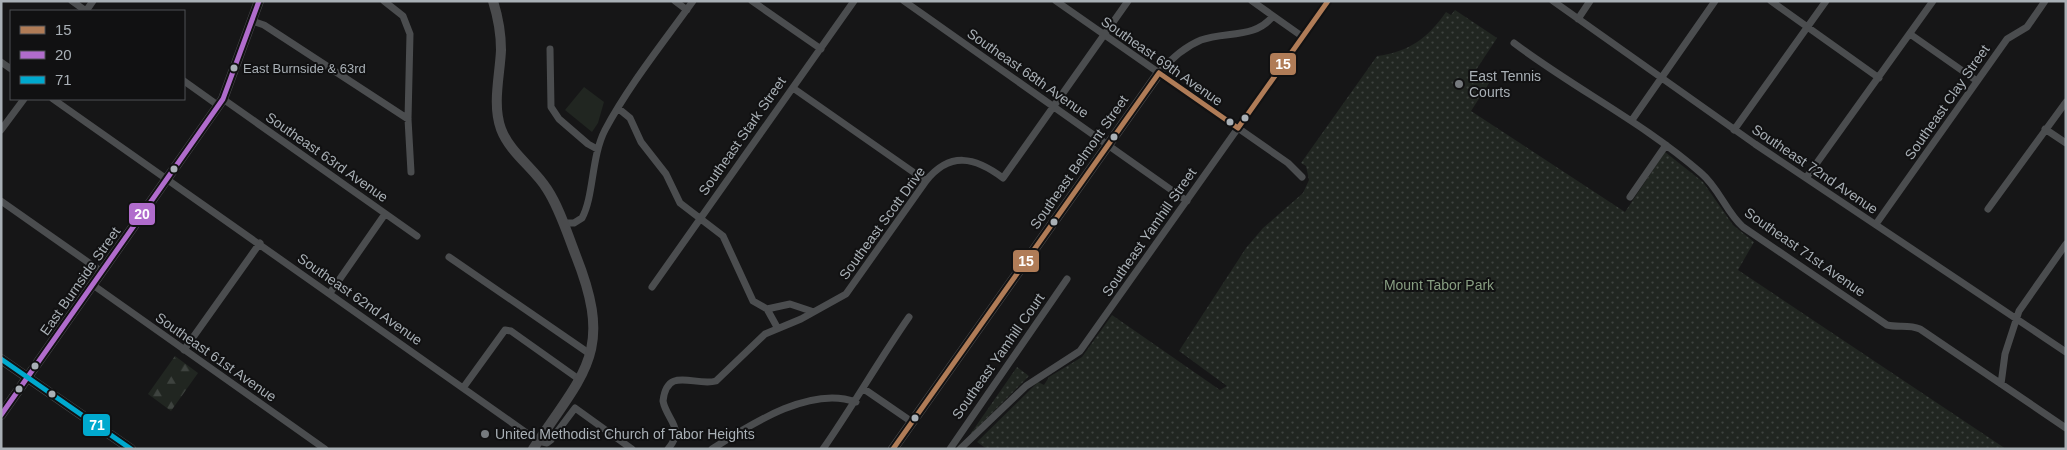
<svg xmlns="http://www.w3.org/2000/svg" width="2067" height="450" font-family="Arial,sans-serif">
<defs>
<pattern id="forest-firs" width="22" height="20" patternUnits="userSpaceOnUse" patternTransform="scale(1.25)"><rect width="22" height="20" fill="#212621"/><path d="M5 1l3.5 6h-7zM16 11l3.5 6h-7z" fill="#3e433f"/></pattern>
<pattern id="park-dots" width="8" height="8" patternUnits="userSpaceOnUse" patternTransform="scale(1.25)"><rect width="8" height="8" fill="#212621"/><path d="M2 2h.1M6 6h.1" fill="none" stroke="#3e433f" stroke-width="1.8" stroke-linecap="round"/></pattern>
</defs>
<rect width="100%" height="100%" fill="#161617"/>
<path fill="#212621" d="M584 87 604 102 598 123 592 132 565 110Z"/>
<path fill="url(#forest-firs)" d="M175 356 198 373 171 411 148 394Z"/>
<path fill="url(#park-dots)" d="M1455 10 1497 38 1476 70 1491 80 1471 111 1625 212 1665 152 1703 182 1733 225 1754 242 1738 270 2006 449H987L977 442 1038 382 1044 385 1049 377 1082 357 1112 315 1220 390 1227 386 1179 351 1246 248 1263 228 1303 193 1309 180 1306 166 1301 163 1377 56C1409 52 1428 38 1446 12L1451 15Z
M1017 367 1029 376 969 436Z"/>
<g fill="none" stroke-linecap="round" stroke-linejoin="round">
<path stroke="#4b4d4f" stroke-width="7" d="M72 1 86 11
M384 1 403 16 410 34 408 119 411 172
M675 1 687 10
M752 1 821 49
M904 1 1187 201
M1056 1 1288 163 1302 177
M1252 1 1303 37
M1553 1 1755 144 2066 352
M1771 1 1879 78
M86 11 93 1
M1578 19 1590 1
M252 21 264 25 408 119
M1910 34 1977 81
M1514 43C1575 89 1644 123 1701 173 1719 188 1726 212 1743 227L1887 325C1898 328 1908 324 1920 329L2066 428
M550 49 551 107 559 119 588 144 597 149
M1 62 11 69
M1159 73C1170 60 1184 47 1201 40 1226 31 1255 39 1273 16
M184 81 219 106
M793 88 926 181
M53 99 538 441 547 443 551 440 575 408 632 449
M223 99 417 236
M619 109 630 118 641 142 666 174 680 203 723 236 753 301 767 309 790 304 811 311
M1632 120 1715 1
M2045 129 2066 143
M1 130 24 99
M1734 130 1826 1
M1806 178 1933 1
M1630 197 1666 145
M1 201 102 272
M1988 209 2066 102
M563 223H574L582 218C594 196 591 157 605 130 629 85 663 43 693 1
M1876 224 2007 39 2027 27 2045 1
M449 257 590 354
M93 285 325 449
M652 287 854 1
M330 293 385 214
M767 309 777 327
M184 350 260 243
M2001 384 2005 354 2019 311 2066 244
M463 388 505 330 511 331 580 380
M864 389 912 422
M668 449C686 428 667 421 663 401 667 365 695 387 716 381L765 334 801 319 846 294 926 181C950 151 975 157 1003 178L1128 1
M712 449C750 425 810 385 856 402
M823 449C853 406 879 360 909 317
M950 449 1067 279
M960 449 1026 386 1080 351 1328 1"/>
<path stroke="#4a4b4d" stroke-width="10" d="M493 1C498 17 501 33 501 50 500 75 492 104 501 129 510 153 534 168 547 189 560 209 567 233 576 256 614 352 585 371 533 449
M1 359 131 449
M1 415 223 99 259 1
M893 449 1159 73"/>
<defs>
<path id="bus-1" d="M1159 73 1238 128
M1238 128 1328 1
M893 449 1159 73"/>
<path id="bus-2" d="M1 415 223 99 259 1"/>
<path id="bus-3" d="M1 359 131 449"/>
</defs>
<use href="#bus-1" stroke="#111112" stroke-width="9"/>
<use href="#bus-2" stroke="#111112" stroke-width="9"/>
<use href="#bus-3" stroke="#111112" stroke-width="9"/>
<use href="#bus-1" stroke="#b07c57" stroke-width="5"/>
<use href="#bus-2" stroke="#b06ccc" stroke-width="5"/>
<use href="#bus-3" stroke="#00a9ce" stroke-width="5"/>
</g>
<g fill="#a9b0b6" stroke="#111112" stroke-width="2">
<circle cx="234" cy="68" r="4.5"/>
<circle cx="1245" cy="118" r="4.5"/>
<circle cx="1230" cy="122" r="4.5"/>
<circle cx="1114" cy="137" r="4.5"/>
<circle cx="174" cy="169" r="4.5"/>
<circle cx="1054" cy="222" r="4.5"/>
<circle cx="35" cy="366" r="4.5"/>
<circle cx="19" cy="389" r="4.5"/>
<circle cx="52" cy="394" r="4.5"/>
<circle cx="915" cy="418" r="4.5"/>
</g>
<g fill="#767a7e" stroke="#111112" stroke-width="2">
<circle cx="1459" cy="84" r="5"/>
<circle cx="485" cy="434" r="5"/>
</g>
<g text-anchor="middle" stroke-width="4" stroke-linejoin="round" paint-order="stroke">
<g font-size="13" fill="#a9b0b6" stroke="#111112" text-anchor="start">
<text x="243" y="73">East Burnside &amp; 63rd</text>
</g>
<g font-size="14" fill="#a9b0b6" stroke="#111112">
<text transform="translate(1162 61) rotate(35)" y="5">Southeast 69th Avenue</text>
<text transform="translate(1028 73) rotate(35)" y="5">Southeast 68th Avenue</text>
<text transform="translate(1947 102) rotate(-55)" y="5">Southeast Clay Street</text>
<text transform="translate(742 136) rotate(-55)" y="5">Southeast Stark Street</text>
<text transform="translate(327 157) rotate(35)" y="5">Southeast 63rd Avenue</text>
<text transform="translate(1079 162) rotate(-55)" y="5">Southeast Belmont Street</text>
<text transform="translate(1815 169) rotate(34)" y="5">Southeast 72nd Avenue</text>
<text transform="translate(882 223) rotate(-54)" y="5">Southeast Scott Drive</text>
<text transform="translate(1149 232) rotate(-55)" y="5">Southeast Yamhill Street</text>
<text transform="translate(1805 252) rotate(35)" y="5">Southeast 71st Avenue</text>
<text transform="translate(80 281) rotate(-55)" y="5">East Burnside Street</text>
<text transform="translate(360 299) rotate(35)" y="5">Southeast 62nd Avenue</text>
<text transform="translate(998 356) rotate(-55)" y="5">Southeast Yamhill Court</text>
<text transform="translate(216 357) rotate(35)" y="5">Southeast 61st Avenue</text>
</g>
<g font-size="14" fill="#a9b0b6" stroke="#111112" text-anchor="start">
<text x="1469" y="81">East Tennis<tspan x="1469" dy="16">Courts</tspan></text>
<text x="495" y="439">United Methodist Church of Tabor Heights</text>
</g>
<g font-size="14" fill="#889e82" stroke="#111112">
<text x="1439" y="290">Mount Tabor Park</text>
</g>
</g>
<g stroke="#111112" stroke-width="2">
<rect x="1269" y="52" width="28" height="24" rx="5" fill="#b07c57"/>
<rect x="128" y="202" width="28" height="24" rx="5" fill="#b06ccc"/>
<rect x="1012" y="249" width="28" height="24" rx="5" fill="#b07c57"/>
<rect x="82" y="413" width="29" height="24" rx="5" fill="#00a9ce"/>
</g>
<g font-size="14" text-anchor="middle" font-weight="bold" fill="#fff">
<text x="1283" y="69">15</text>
<text x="142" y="219">20</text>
<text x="1026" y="266">15</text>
<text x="97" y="430">71</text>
</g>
<rect width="2067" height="450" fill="none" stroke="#a9b0b6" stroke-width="5"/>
<rect x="10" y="10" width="175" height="90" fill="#111112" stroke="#4e5154"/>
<rect x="20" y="26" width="25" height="8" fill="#b07c57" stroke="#4e5154"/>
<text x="55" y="35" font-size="15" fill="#a9b0b6">15</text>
<rect x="20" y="51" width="25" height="8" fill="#b06ccc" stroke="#4e5154"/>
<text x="55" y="60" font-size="15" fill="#a9b0b6">20</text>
<rect x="20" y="76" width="25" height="8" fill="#00a9ce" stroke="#4e5154"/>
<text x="55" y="85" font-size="15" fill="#a9b0b6">71</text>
</svg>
